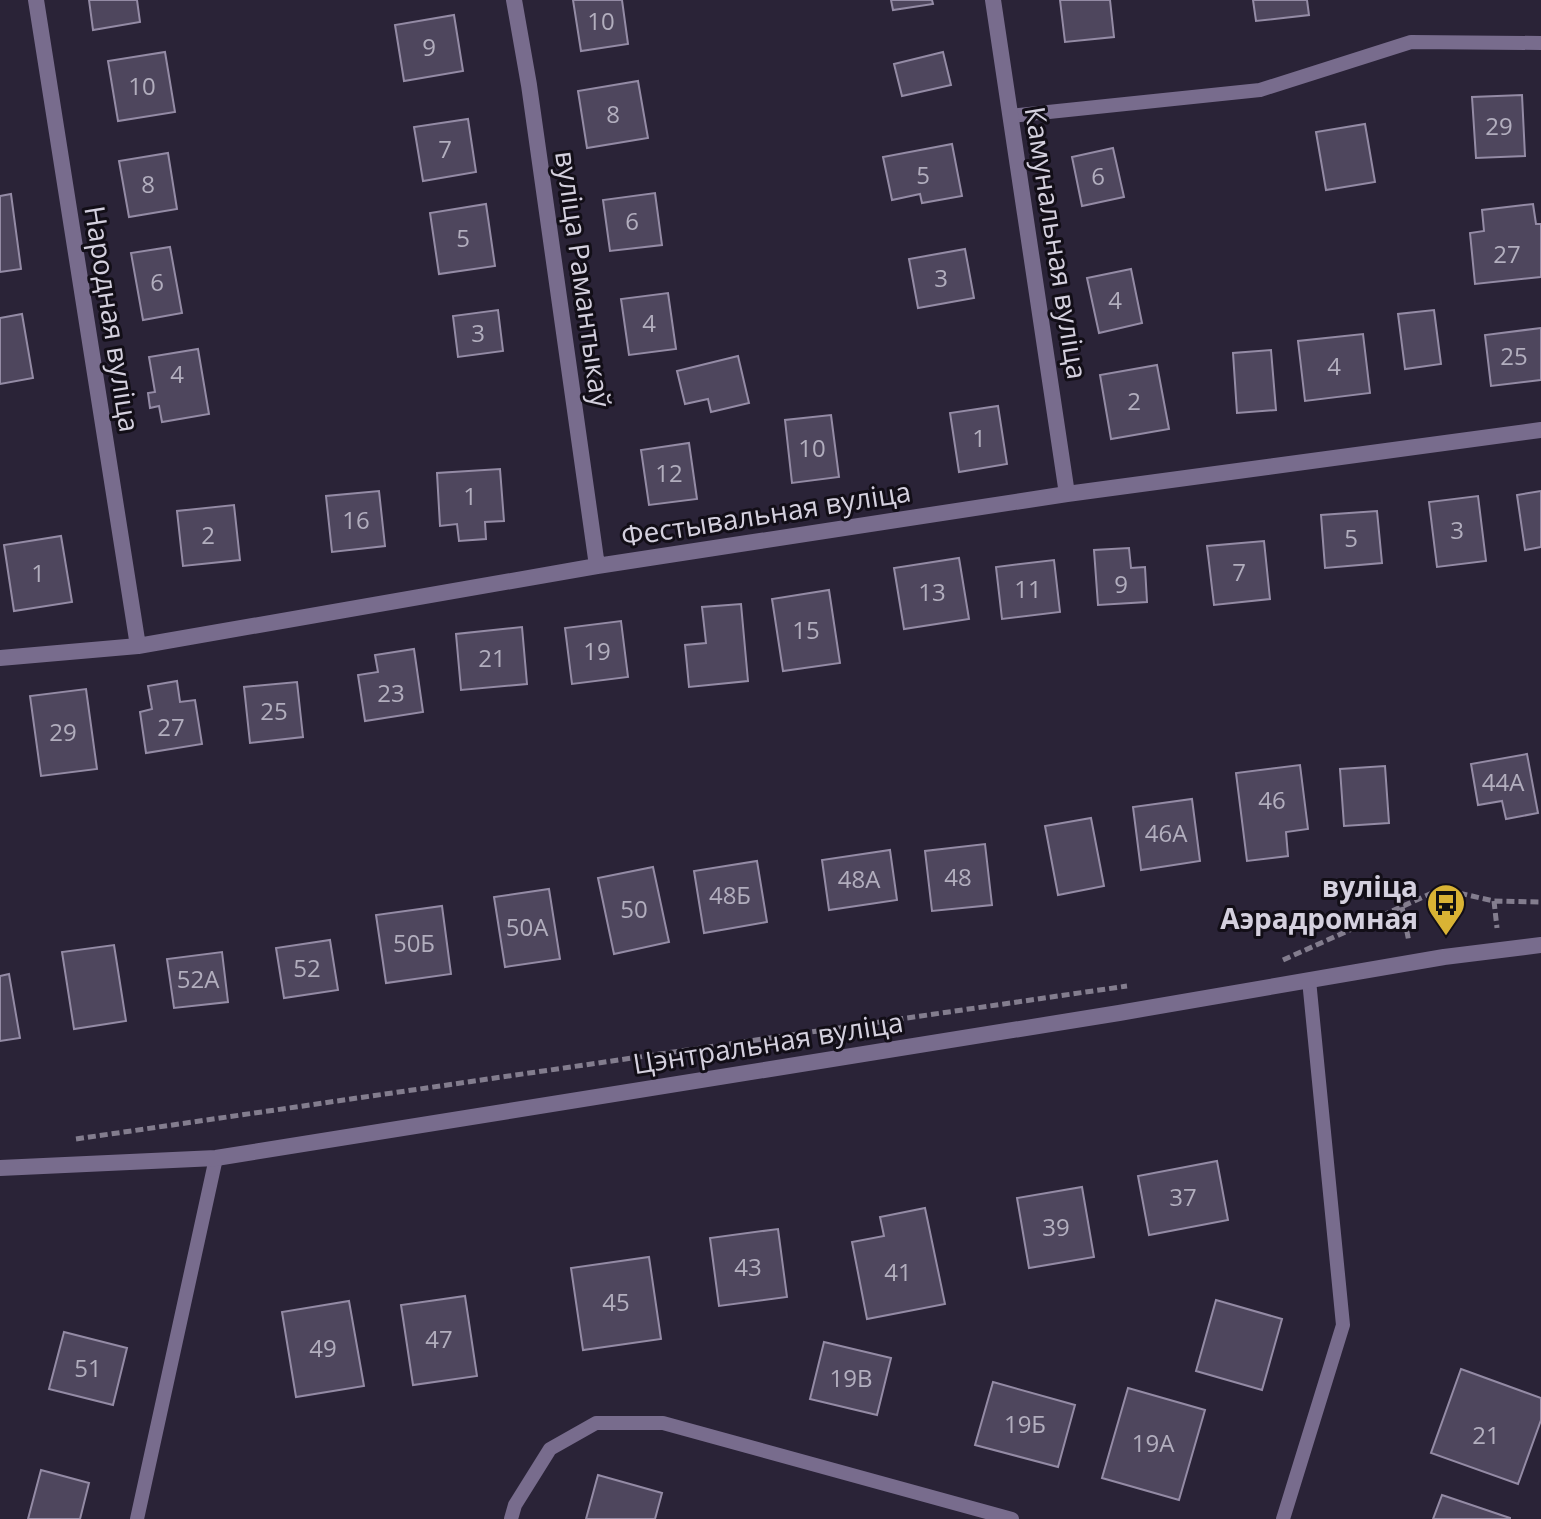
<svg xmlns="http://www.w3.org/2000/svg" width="1541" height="1519" font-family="'Open Sans',sans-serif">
<rect width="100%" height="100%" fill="#2a2337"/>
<path fill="#4e465d" stroke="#948ba5" stroke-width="2" d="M89 0H137L140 22 93 30Z
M573 0H622L628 44 581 51Z
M891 0H932L933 4 893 10Z
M1060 0H1110L1114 37 1065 42Z
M1253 0H1307L1309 15 1256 21Z
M454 15 463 71 404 81 395 25Z
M165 52 175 112 118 121 108 61Z
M943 52 951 85 902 96 894 64Z
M638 81 648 138 587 148 578 91Z
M1522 95 1525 156 1476 158 1472 97Z
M468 119 476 172 423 181 414 127Z
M1365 124 1375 182 1326 190 1316 132Z
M952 144 962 196 922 203 920 194 892 200 883 157Z
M1113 148 1124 197 1082 206 1072 157Z
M168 153 177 209 129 217 119 161Z
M655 193 662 245 610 251 603 200Z
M11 194 21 269 0 272V196Z
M486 204 495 266 439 274 430 213Z
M1533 204 1536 224H1541V277L1475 284 1470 233 1484 231 1482 210Z
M170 247 182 313 143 320 131 253Z
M965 249 974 298 918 308 909 259Z
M1131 269 1142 323 1099 333 1087 278Z
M668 293 676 349 629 355 621 299Z
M498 310 503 351 458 357 453 316Z
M1434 310 1441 364 1405 369 1398 314Z
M22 314 33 378 0 384V318Z
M1541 328V380L1491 386 1485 335Z
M1363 334 1370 393 1305 401 1298 341Z
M198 349 209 414 162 422 159 406 150 408 148 393 155 392 149 357Z
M1271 350 1276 410 1237 413 1233 353Z
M738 356 749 403 711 412 708 399 685 404 677 371Z
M1157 365 1169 429 1111 439 1100 375Z
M998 406 1007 464 959 472 950 413Z
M831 415 839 477 792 483 785 420Z
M689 443 697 499 649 505 641 450Z
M500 469 504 521 485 522 486 539 459 541 457 524 440 526 437 473Z
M379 491 385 546 332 552 326 496Z
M1541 491V547L1525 550 1517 495Z
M1478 496 1486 561 1437 567 1429 502Z
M234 505 240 560 183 566 177 511Z
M1377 511 1382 563 1325 568 1321 515Z
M61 536 72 602 14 611 4 545Z
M1264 541 1270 599 1214 605 1207 546Z
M1129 548 1131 568 1145 567 1147 602 1098 605 1094 550Z
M959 558 969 619 904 629 894 568Z
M1054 560 1060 612 1002 619 996 567Z
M829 590 840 663 783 671 772 599Z
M741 604 748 681 689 687 685 645 706 643 702 607Z
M621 621 628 677 572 684 565 628Z
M522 627 527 684 461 690 456 634Z
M414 649 423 712 365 721 358 675 378 672 375 655Z
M177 681 180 702 195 700 202 744 146 753 140 712 152 709 148 686Z
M297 682 303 737 250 743 244 687Z
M86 689 97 769 41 776 30 696Z
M1527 754 1538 813 1506 819 1502 801 1478 805 1471 764Z
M1300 765 1308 829 1286 832 1288 856 1247 861 1236 773Z
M1385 766 1389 823 1344 826 1340 769Z
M1192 799 1200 861 1141 870 1133 807Z
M1091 818 1104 886 1058 895 1045 826Z
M985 844 992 905 932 911 925 851Z
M890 850 897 900 829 910 822 860Z
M757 861 767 922 704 933 694 871Z
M653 867 669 942 614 954 598 878Z
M549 889 560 959 505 967 494 897Z
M442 906 451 974 386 983 376 915Z
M330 940 338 990 284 998 276 948Z
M114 945 126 1021 74 1029 62 952Z
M222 952 228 1002 174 1008 167 959Z
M9 974 20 1038 0 1041V976Z
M1217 1161 1228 1220 1149 1235 1138 1176Z
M1082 1187 1094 1257 1029 1268 1017 1198Z
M925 1208 945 1304 867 1319 852 1242 884 1236 880 1217Z
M778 1229 787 1297 719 1306 710 1238Z
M649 1257 661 1339 583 1350 571 1268Z
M465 1296 477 1376 413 1385 401 1305Z
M1216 1300 1282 1319 1262 1390 1196 1371Z
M349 1301 364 1386 296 1397 282 1312Z
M64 1332 127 1348 113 1405 49 1389Z
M824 1342 891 1358 877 1415 810 1399Z
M1461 1369 1541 1398V1420L1518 1484 1431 1453Z
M993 1382 1075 1405 1058 1467 975 1445Z
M1128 1388 1205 1410 1179 1500 1102 1478Z
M41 1470 89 1483 80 1519H28Z
M598 1475 662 1493 655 1519H586Z
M1442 1495 1510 1518V1519H1433Z"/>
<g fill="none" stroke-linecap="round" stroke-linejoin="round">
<path stroke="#837d8e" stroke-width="5" stroke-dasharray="8 4" stroke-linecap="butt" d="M1494 901 1497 928
M1402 907 1409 942
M1283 960 1441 889 1494 901 1541 902
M76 1139 1127 986"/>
<path stroke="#786c8d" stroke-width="14" d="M1010 116 1260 90 1411 42 1541 43
M137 1519 216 1158
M511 1519 515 1505 550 1449 596 1423H663L1012 1519
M1283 1519 1343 1325 1309 980"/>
<path stroke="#786c8d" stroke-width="16" d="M36 0 138 646
M514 0 529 85 597 566
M993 0 1067 494
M0 658 138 646 597 566 1067 494 1541 430
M0 1168 216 1158 1119 1013 1444 957 1541 945"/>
</g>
<defs>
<symbol id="bus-pin" viewBox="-11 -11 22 30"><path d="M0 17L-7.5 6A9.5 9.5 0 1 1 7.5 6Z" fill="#d9b334" stroke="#120e17"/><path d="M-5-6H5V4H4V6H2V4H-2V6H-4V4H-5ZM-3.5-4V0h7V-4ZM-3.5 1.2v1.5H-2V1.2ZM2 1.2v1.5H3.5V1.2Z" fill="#111"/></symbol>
</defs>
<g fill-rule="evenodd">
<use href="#bus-pin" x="1424" y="881" width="44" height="60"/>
</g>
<g text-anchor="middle" stroke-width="6" stroke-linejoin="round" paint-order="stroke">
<g font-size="24" fill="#b2aebe">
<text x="601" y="30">10</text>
<text x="429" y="56">9</text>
<text x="142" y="95">10</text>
<text x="613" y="123">8</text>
<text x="1499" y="135">29</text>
<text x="445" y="158">7</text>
<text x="923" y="184">5</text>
<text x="1098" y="185">6</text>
<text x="148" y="193">8</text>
<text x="632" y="230">6</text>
<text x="463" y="247">5</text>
<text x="1507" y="263">27</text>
<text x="941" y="287">3</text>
<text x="157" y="291">6</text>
<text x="1115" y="309">4</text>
<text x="649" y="332">4</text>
<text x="478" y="342">3</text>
<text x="1514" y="365">25</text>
<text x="1334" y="375">4</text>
<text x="177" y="383">4</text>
<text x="1134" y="410">2</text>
<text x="979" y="447">1</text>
<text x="812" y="457">10</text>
<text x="669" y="482">12</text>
<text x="470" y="505">1</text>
<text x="356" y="529">16</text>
<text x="1457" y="539">3</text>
<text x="208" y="544">2</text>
<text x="1351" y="547">5</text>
<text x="1239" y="581">7</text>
<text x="38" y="582">1</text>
<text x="1121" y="593">9</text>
<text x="1028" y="598">11</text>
<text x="932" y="601">13</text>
<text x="806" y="639">15</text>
<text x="597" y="660">19</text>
<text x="492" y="667">21</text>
<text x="391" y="702">23</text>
<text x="274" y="720">25</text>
<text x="171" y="736">27</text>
<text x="63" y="741">29</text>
<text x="1503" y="791">44А</text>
<text x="1272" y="809">46</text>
<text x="1166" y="842">46А</text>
<text x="958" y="886">48</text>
<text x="859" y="888">48А</text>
<text x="730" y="904">48Б</text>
<text x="634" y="918">50</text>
<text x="527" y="936">50А</text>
<text x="414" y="952">50Б</text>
<text x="307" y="977">52</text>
<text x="198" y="988">52А</text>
<text x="1183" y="1206">37</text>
<text x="1056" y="1236">39</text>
<text x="748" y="1276">43</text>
<text x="898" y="1281">41</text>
<text x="616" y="1311">45</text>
<text x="439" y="1348">47</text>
<text x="323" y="1357">49</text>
<text x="88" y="1377">51</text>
<text x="851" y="1387">19В</text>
<text x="1025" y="1433">19Б</text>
<text x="1486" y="1444">21</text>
<text x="1153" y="1452">19А</text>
</g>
<g font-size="28" fill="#d4d0de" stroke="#120e17">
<text transform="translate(1056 243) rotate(81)" y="10">Камунальная вуліца</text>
<text transform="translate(583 279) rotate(82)" y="10">вуліца Рамантыкаў</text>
<text transform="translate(112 319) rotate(81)" y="10">Народная вуліца</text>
<text transform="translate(766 514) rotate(-9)" y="10">Фестывальная вуліца</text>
<text transform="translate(768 1043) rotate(-9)" y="10">Цэнтральная вуліца</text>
</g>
<g font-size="28" font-weight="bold" fill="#d4d0de" stroke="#120e17" text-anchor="end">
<text x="1418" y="897">вуліца<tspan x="1418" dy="32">Аэрадромная</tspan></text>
</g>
</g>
</svg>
